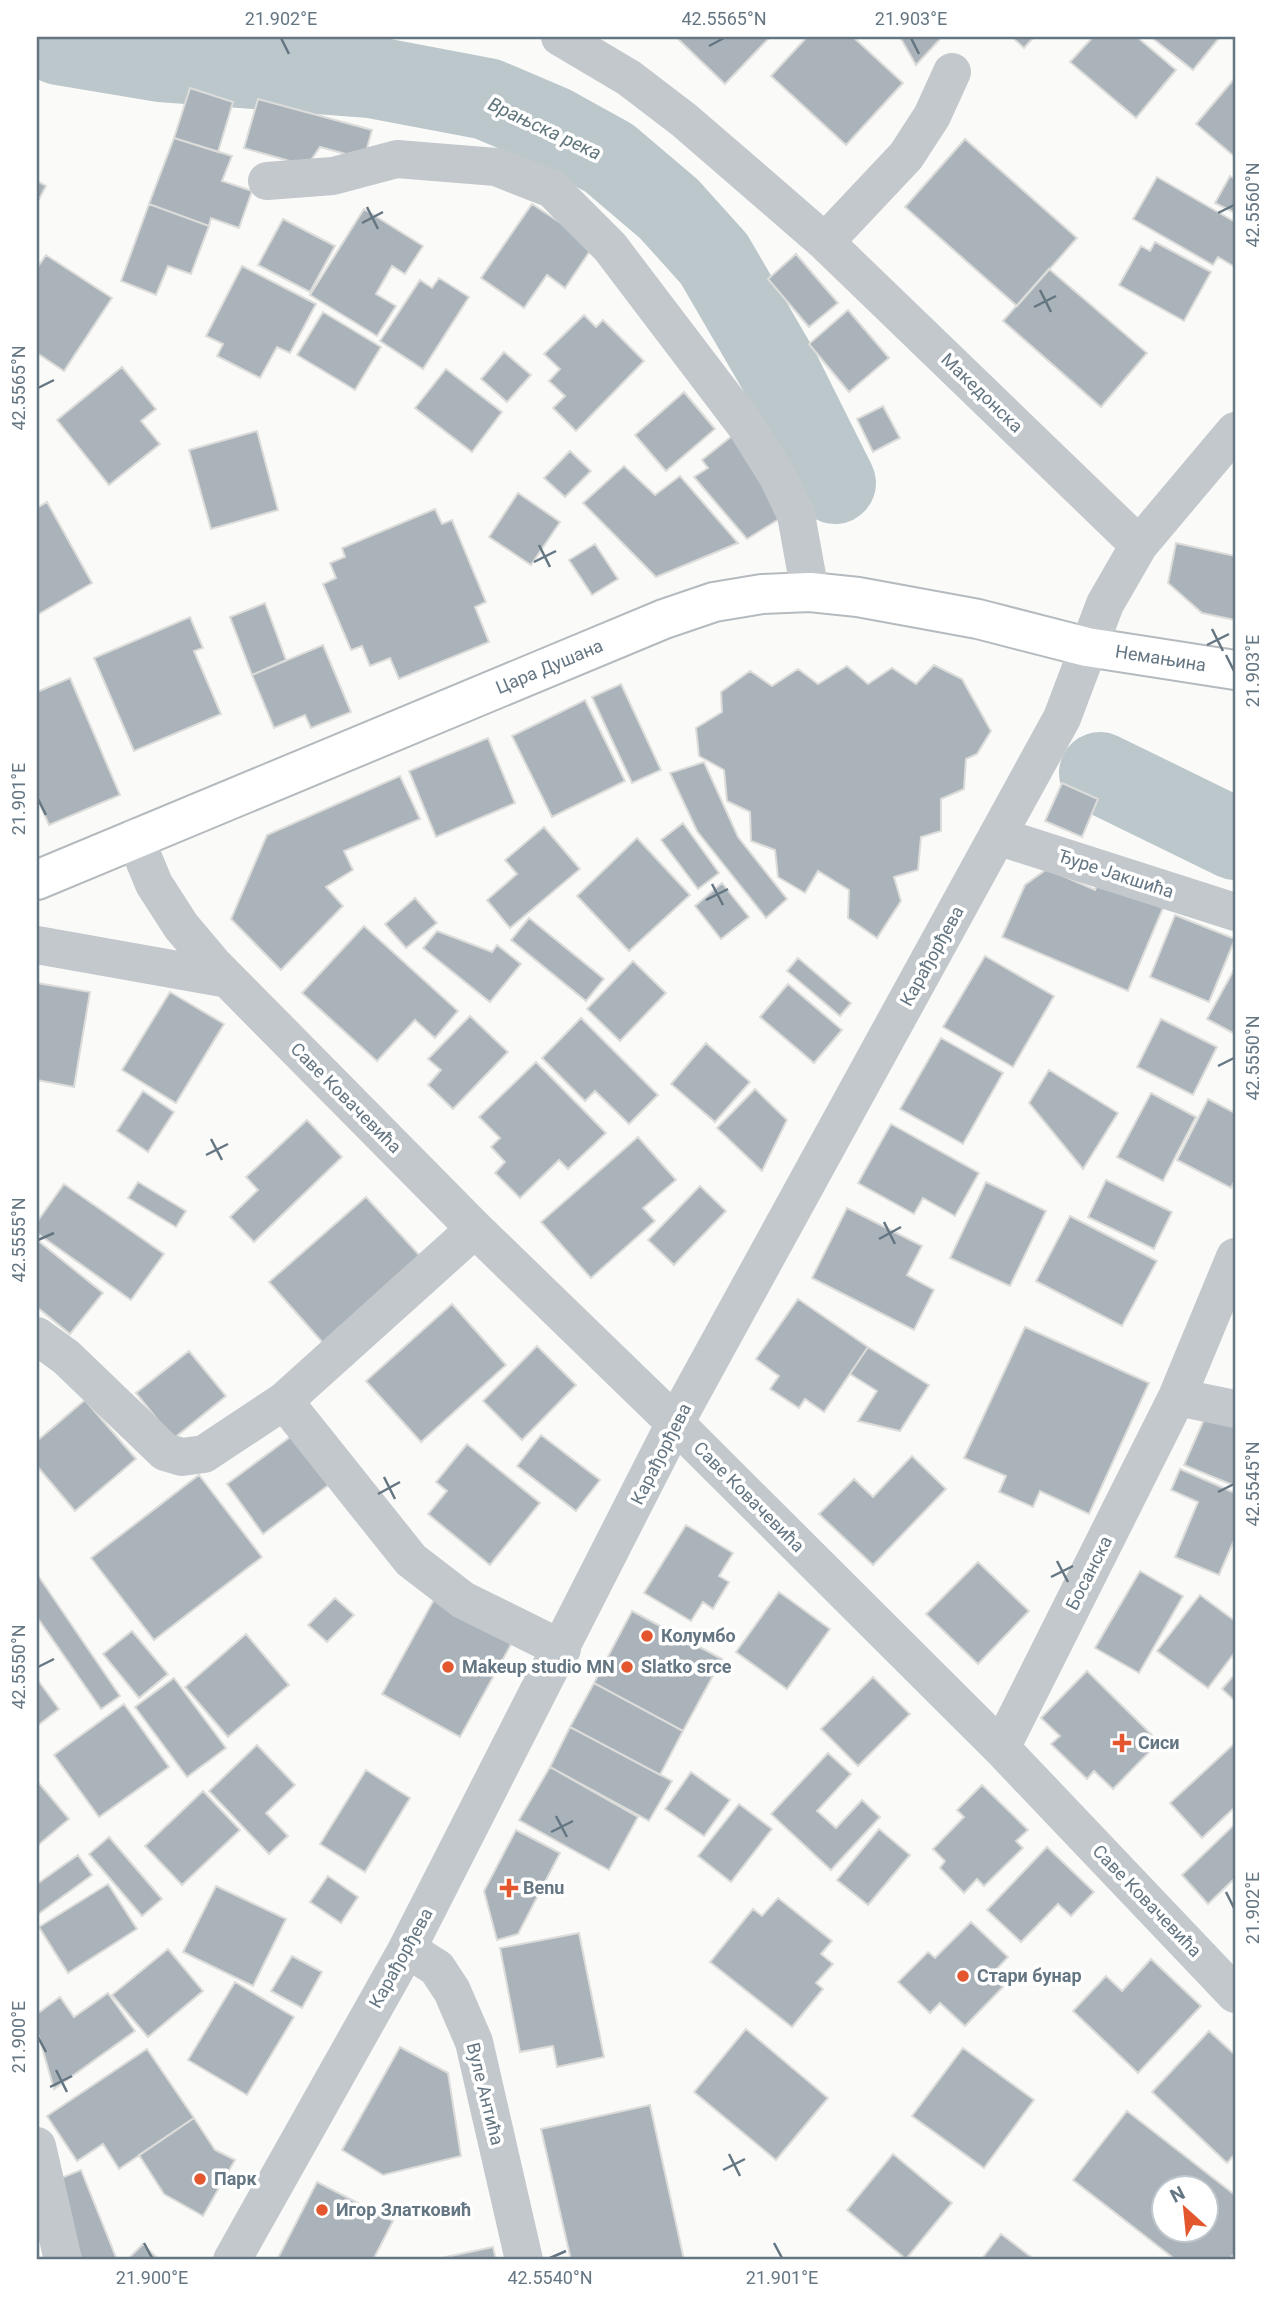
<svg xmlns="http://www.w3.org/2000/svg" width="1272" height="2297" font-family="Roboto,sans-serif">
<rect width="100%" height="100%" fill="#fafaf8"/>
<g fill="none" stroke-linecap="round" stroke-linejoin="round">
<path stroke="#bbc7cb" stroke-width="82" d="M43 37 59 44 161 61 371 77 487 99 553 127 609 158 669 209 714 259 778 369 835 483
M1100 773 1235 839"/>
</g>
<path fill="#aab3b9" stroke="#dcdcda" stroke-width="2" fill-rule="evenodd" d="M676 37H770L725 84Z
M807 37H853L903 83 846 145 771 76Z
M900 37H942L916 65Z
M1012 37H1034L1024 48Z
M1093 37H1137L1176 70 1136 118 1070 62Z
M1151 37H1220L1193 70Z
M1235 78V157L1196 124Z
M190 88 233 102 218 152 174 138Z
M258 99 372 130 364 159 320 147 307 166 244 148Z
M174 138 232 156 222 181 252 191 239 228 211 218 209 226 149 204Z
M965 139 1077 238 1017 306 905 207Z
M1230 176 1235 179V213L1215 203Z
M1157 177 1235 222V267L1218 257 1213 265 1133 219Z
M37 181 46 186 37 203Z
M149 204 209 226 191 274 168 266 156 295 121 281Z
M532 204 594 245 565 288 547 275 524 308 481 278Z
M364 209 423 246 405 274 392 266 376 294 396 306 377 336 310 295Z
M283 219 335 246 310 292 258 265Z
M1155 242 1211 272 1184 321 1119 285 1141 246 1150 251Z
M796 254 838 303 809 327 768 279Z
M46 255 112 298 64 371 37 353V268Z
M242 266 316 304 290 353 277 347 260 378 217 356 223 344 206 336Z
M1049 269 1147 353 1101 407 1003 321Z
M439 278 469 297 423 369 380 341 420 280 432 288Z
M848 310 889 358 849 392 809 344Z
M323 312 381 347 355 390 297 355Z
M584 315 596 327 603 320 644 361 576 431 553 408 565 396 549 381 560 369 544 354Z
M504 352 531 375 507 402 481 379Z
M122 367 156 409 141 421 160 444 109 485 57 420Z
M446 369 502 412 472 452 415 408Z
M684 392 715 429 666 471 635 435Z
M883 406 900 438 873 452 857 419Z
M257 431 278 510 211 529 189 450Z
M732 436 784 516 747 539 694 477 708 468 702 460Z
M570 451 591 471 565 497 544 478Z
M624 466 655 495 680 476 738 543 656 577 583 503Z
M518 493 560 522 531 565 489 537Z
M47 502 92 583 37 615V508Z
M435 509 442 524 452 520 486 602 475 607 489 642 399 679 390 658 370 666 362 646 351 650 323 584 336 578 330 563 345 557 342 548Z
M1176 543 1235 556V620L1202 613 1168 583Z
M595 544 618 579 592 595 569 560Z
M265 603 286 660 252 675 230 617Z
M190 617 203 648 194 651 221 714 134 751 94 658Z
M323 645 351 712 311 728 305 715 274 728 252 675Z
M934 665 962 679 991 731 977 754 966 759 964 789 941 799V831L921 837 918 870 894 877 901 901 877 938 848 918 849 890 818 871 805 893 778 877 775 850 751 841 750 812 727 801 724 770 699 756 696 728 722 712 721 692 750 671 772 686 798 669 818 684 847 666 868 684 892 668 916 684Z
M70 678 120 795 49 825 37 798V692Z
M621 684 661 770 632 783 592 697Z
M585 700 625 781 552 817 512 736Z
M488 738 515 803 436 837 409 771Z
M704 762 738 837 787 899 766 918 697 831 670 773Z
M400 776 420 819 344 851 353 870 326 887 343 906 281 970 231 919 267 835Z
M1062 783 1098 799 1082 837 1045 821Z
M683 823 719 873 698 889 661 840Z
M544 827 580 869 510 928 487 900 517 874 505 860Z
M637 838 690 895 629 951 577 896Z
M1047 869 1095 890 1099 880 1163 908 1128 991 1002 937 1025 885Z
M722 883 749 917 721 939 695 906Z
M415 898 437 923 406 948 385 924Z
M1175 915 1235 939 1209 1002 1150 977Z
M529 918 604 979 586 1001 511 940Z
M364 926 458 1011 435 1038 415 1020 377 1061 302 993Z
M437 931 492 952 497 945 521 964 490 1002 423 948Z
M985 956 1054 996 1013 1067 943 1027Z
M798 958 851 1003 840 1016 787 971Z
M633 961 666 993 620 1041 587 1009Z
M1235 968V1034L1207 1019Z
M37 983 90 992 74 1087 37 1080Z
M788 984 842 1030 814 1063 760 1017Z
M170 992 224 1024 176 1103 122 1070Z
M470 1016 508 1052 453 1109 428 1085 441 1070 428 1059Z
M581 1018 658 1095 629 1124 595 1091 585 1101 542 1058Z
M1161 1019 1217 1047 1193 1095 1137 1067Z
M941 1038 1003 1073 963 1144 900 1109Z
M706 1043 750 1082 715 1122 671 1084Z
M536 1062 606 1133 568 1169 559 1160 520 1198 495 1173 505 1162 491 1147 500 1138 479 1117Z
M1049 1070 1118 1113 1083 1169 1029 1103Z
M755 1089 787 1120 762 1171 717 1128Z
M143 1091 174 1112 148 1152 117 1131Z
M1151 1093 1196 1117 1163 1181 1117 1157Z
M1208 1099 1235 1113V1180L1231 1188 1177 1160Z
M307 1120 342 1157 254 1242 230 1217 258 1190 246 1177Z
M891 1124 979 1173 955 1216 923 1198 914 1214 858 1183Z
M638 1137 676 1180 643 1208 655 1221 591 1278 541 1222Z
M1106 1180 1172 1212 1154 1249 1088 1217Z
M138 1182 186 1211 176 1227 128 1198Z
M986 1182 1046 1211 1010 1286 950 1258Z
M64 1184 164 1254 131 1300 37 1233V1222Z
M700 1186 726 1211 674 1265 648 1240Z
M366 1197 421 1257 324 1344 269 1282Z
M847 1208 922 1246 907 1275 934 1290 914 1330 812 1278Z
M1070 1216 1157 1261 1122 1326 1036 1281Z
M37 1240 103 1293 70 1334 37 1307Z
M798 1299 868 1347 824 1412 805 1399 799 1408 770 1389 779 1376 756 1359Z
M452 1304 506 1365 421 1442 366 1381Z
M1025 1327 1149 1383 1089 1514 1040 1491 1033 1507 999 1492 1006 1476 964 1458Z
M537 1346 576 1385 522 1440 483 1401Z
M868 1347 929 1385 900 1431 858 1421 877 1391 850 1374Z
M189 1351 226 1396 173 1439 136 1393Z
M85 1400 136 1459 75 1511 37 1466V1441Z
M1206 1415 1235 1420V1486L1184 1465Z
M297 1432 334 1481 263 1534 227 1484Z
M541 1435 600 1480 576 1511 517 1466Z
M467 1444 540 1503 490 1565 428 1514 447 1491 436 1482Z
M912 1456 946 1489 873 1565 819 1514 854 1479 873 1497Z
M1180 1469 1235 1493V1538L1219 1575 1175 1557 1198 1502 1171 1490Z
M199 1475 262 1557 154 1640 91 1558Z
M686 1525 733 1553 719 1576 729 1582 713 1609 703 1602 691 1621 644 1593Z
M978 1562 1029 1611 978 1664 926 1614Z
M1140 1571 1183 1596 1139 1673 1095 1648Z
M37 1574 120 1696 101 1709 37 1617Z
M779 1592 830 1629 787 1689 736 1652Z
M1200 1595 1235 1621V1652L1208 1688 1157 1651Z
M436 1596 514 1639 460 1737 382 1694Z
M335 1598 354 1615 327 1642 308 1625Z
M632 1611 722 1659 683 1731 594 1683Z
M132 1631 168 1674 139 1698 103 1654Z
M246 1634 289 1685 228 1737 185 1687Z
M1087 1671 1159 1742 1113 1789 1094 1771 1087 1779 1051 1744 1060 1736 1041 1718Z
M1235 1674V1701L1222 1689Z
M873 1677 910 1714 858 1766 821 1729Z
M174 1678 226 1748 187 1777 135 1707Z
M37 1679 59 1709 37 1726Z
M594 1683 683 1731 660 1775 570 1727Z
M124 1704 169 1767 99 1817 54 1755Z
M570 1727 672 1781 649 1821 550 1767Z
M1235 1743V1807L1202 1838 1170 1803Z
M257 1745 295 1785 266 1813 288 1836 269 1854 209 1791Z
M828 1753 851 1774 817 1811 836 1828 862 1800 880 1817 831 1870 771 1814Z
M550 1767 638 1817 609 1870 519 1820Z
M366 1770 410 1798 365 1872 320 1844Z
M691 1772 730 1800 704 1836 665 1809Z
M37 1781 69 1819 37 1846Z
M982 1785 1028 1830 1016 1841 1023 1848 984 1886 977 1879 964 1893 940 1868 945 1861 933 1849 964 1817 957 1810Z
M203 1791 240 1830 182 1885 145 1846Z
M739 1804 772 1829 731 1882 698 1856Z
M1235 1824V1878L1208 1904 1182 1875Z
M879 1829 910 1855 868 1905 837 1880Z
M516 1830 560 1853 518 1934 497 1940 484 1891Z
M109 1837 162 1899 142 1916 89 1854Z
M1047 1847 1094 1892 1071 1916 1058 1904 1021 1942 987 1910Z
M78 1855 92 1875 37 1915V1884Z
M328 1876 358 1897 341 1923 310 1902Z
M108 1884 137 1929 68 1973 39 1927Z
M216 1886 286 1919 253 1986 183 1952Z
M778 1898 832 1941 821 1954 833 1964 816 1983 823 1989 792 2027 710 1962 753 1909 762 1916Z
M971 1922 1008 1957 991 1975 1003 1987 965 2026 940 2003 930 2013 898 1982 928 1952 935 1958Z
M579 1933 604 2057 557 2067 553 2046 520 2052 500 1948Z
M168 1949 203 1991 148 2037 112 1995Z
M292 1956 322 1972 302 2008 271 1991Z
M1151 1959 1201 2006 1138 2073 1073 2011 1106 1976 1122 1991Z
M235 1982 294 2017 247 2095 188 2060Z
M108 1993 135 2031 54 2089 37 2030V2014L60 1997 74 2017Z
M746 2029 828 2098 776 2160 694 2092Z
M1209 2031 1235 2055V2154L1227 2163 1152 2092Z
M400 2047 448 2073 461 2156 383 2175 342 2150Z
M963 2048 1034 2100 984 2168 912 2116Z
M147 2049 194 2118 119 2169 103 2144 77 2161 47 2116Z
M650 2105 684 2260H571L541 2129Z
M1127 2111 1235 2195V2253L1229 2260H1176L1073 2180ZM1164 2188H1206V2230H1164Z
M194 2118 215 2150 235 2160 203 2216 164 2194 139 2155Z
M893 2154 952 2203 906 2259 847 2210Z
M81 2170 117 2260H82L51 2182Z
M317 2182 393 2221 373 2260H277Z
M1001 2234 1035 2260H981Z
M143 2244 159 2260H127Z
M493 2247 496 2260H432Z"/>
<g fill="none" stroke-linecap="round" stroke-linejoin="round">
<defs>
<g id="major">
<path id="s1" d="M37 880 664 619 714 602 762 594 810 592 858 597 978 619 1087 647 1235 670"/>
</g>
</defs>
<use href="#major" stroke="#b5babe" stroke-width="42"/>
<path stroke="#c3c8cc" stroke-width="38" d="M560 37 629 78 684 120 825 242 1139 545
M267 181 333 176 397 159 496 167 552 189 610 247 746 426 778 477 796 515 810 592
M825 242 906 156 932 116 952 72
M997 836 1235 912
M135 838 154 884 181 926 213 964 475 1229 675 1423 1001 1748 1235 1994
M37 945 228 979
M37 1336 66 1357 165 1452 182 1457 204 1454 284 1401 475 1229
M1177 1397 1235 1409
M284 1401 411 1560 463 1600 562 1649
M1001 1748 1177 1397 1235 1257
M407 1949 437 1968 452 1991 474 2042 524 2260
M37 2146 63 2260
M232 2260 407 1949 675 1423 1062 718 1105 604 1139 545 1235 431"/>
<use href="#major" stroke="#fff" stroke-width="38"/>
</g>
<path fill="none" stroke="#657683" stroke-width="2.5" d="M281 38 289 54M911 38 919 54M709 46 724 38M367 207 378 229M1218 213 1234 205M362 223 383 212M1040 290 1051 312M1034 307 1056 296M38 388 54 380M539 545 550 567M534 562 556 551M1212 629 1223 651M1207 645 1229 634M1226 655 1234 671M38 799 46 815M712 884 723 905M706 900 728 889M1218 1066 1234 1058M211 1139 222 1160M206 1155 228 1144M884 1222 895 1244M879 1239 901 1227M38 1240 54 1233M384 1477 395 1499M1218 1492 1234 1484M378 1494 400 1482M1057 1561 1068 1582M1051 1577 1073 1566M38 1667 54 1659M556 1816 567 1837M551 1832 573 1821M1226 1892 1234 1908M38 2037 46 2052M56 2070 67 2092M50 2087 72 2076M729 2154 740 2176M723 2170 745 2159M144 2243 152 2258M774 2243 782 2258M550 2258 566 2251"/>
<g fill="#e4572e" stroke="#fff" stroke-width="2.5">
<circle cx="647" cy="1636" r="7"/>
<circle cx="448" cy="1667" r="7"/>
<circle cx="627" cy="1667" r="7"/>
<path d="M1118.5 1732.5h7v7h7v7h-7v7h-7v-7h-7v-7h7z"/>
<path d="M505.5 1877.5h7v7h7v7h-7v7h-7v-7h-7v-7h7z"/>
<circle cx="963" cy="1976" r="7"/>
<circle cx="200" cy="2179" r="7"/>
<circle cx="322" cy="2210" r="7"/>
</g>
<g text-anchor="middle" stroke-width="7" stroke-linejoin="round" paint-order="stroke">
<g font-size="18" fill="#657683" stroke="#fff">
<text transform="translate(982 393) rotate(44)" y="6">Македонска</text>
<text dy="6" stroke="none"><textPath href="#s1" startOffset="1186">Немањина</textPath></text>
<text dy="6" stroke="none"><textPath href="#s1" startOffset="555">Цара Душана</textPath></text>
<text transform="translate(1116 874) rotate(18)" y="6">Ђуре Јакшића</text>
<text transform="translate(932 956) rotate(-61)" y="6">Карађорђева</text>
<text transform="translate(346 1098) rotate(45)" y="6">Саве Ковачевића</text>
<text transform="translate(661 1454) rotate(-63)" y="6">Карађорђева</text>
<text transform="translate(749 1497) rotate(45)" y="6">Саве Ковачевића</text>
<text transform="translate(1089 1573) rotate(-63)" y="6">Босанска</text>
<text transform="translate(1147 1901) rotate(46)" y="6">Саве Ковачевића</text>
<text transform="translate(401 1958) rotate(-61)" y="6">Карађорђева</text>
<text transform="translate(485 2094) rotate(76)" y="6">Вуле Антића</text>
</g>
<g font-size="18" font-weight="bold" fill="#657683" stroke="#fff" text-anchor="start">
<text x="661" y="1642">Колумбо</text>
<text x="462" y="1673">Makeup studio MN</text>
<text x="641" y="1673">Slatko srce</text>
<text x="1138" y="1749">Сиси</text>
<text x="523" y="1894">Benu</text>
<text x="977" y="1982">Стари бунар</text>
<text x="214" y="2185">Парк</text>
<text x="336" y="2216">Игор Златковић</text>
</g>
<g font-size="19" font-style="italic" fill="#60757c" stroke="#fff">
<text transform="translate(545 128) rotate(25)" y="7">Врањска река</text>
</g>
</g>
<rect width="1272" height="2297" fill="none" stroke="#ffffff" stroke-width="77"/>
<g transform="translate(1185 2209) rotate(333)"><circle r="33" fill="#ffffff" stroke="#c1c8cd" stroke-width="2"/>
<path d="M0-5L12 26L0 18L-12 26Z" fill="#e4572e"/>
<text y="-10" font-size="19" font-weight="bold" text-anchor="middle" fill="#657683">N</text>
</g>
<rect x="38" y="38" width="1196" height="2220" fill="none" stroke="#657683" stroke-width="2.5"/>
<g font-size="18" text-anchor="middle" fill="#657683">
<text x="281" y="25">21.902°E</text>
<text x="724" y="25">42.5565°N</text>
<text x="911" y="25">21.903°E</text>
<text transform="translate(1253 205) rotate(-90)" y="6">42.5560°N</text>
<text transform="translate(19 388) rotate(-90)" y="6">42.5565°N</text>
<text transform="translate(1253 671) rotate(-90)" y="6">21.903°E</text>
<text transform="translate(19 799) rotate(-90)" y="6">21.901°E</text>
<text transform="translate(1253 1058) rotate(-90)" y="6">42.5550°N</text>
<text transform="translate(19 1240) rotate(-90)" y="6">42.5555°N</text>
<text transform="translate(1253 1484) rotate(-90)" y="6">42.5545°N</text>
<text transform="translate(19 1667) rotate(-90)" y="6">42.5550°N</text>
<text transform="translate(1253 1908) rotate(-90)" y="6">21.902°E</text>
<text transform="translate(19 2037) rotate(-90)" y="6">21.900°E</text>
<text x="152" y="2284">21.900°E</text>
<text x="550" y="2284">42.5540°N</text>
<text x="782" y="2284">21.901°E</text>
</g>
</svg>
